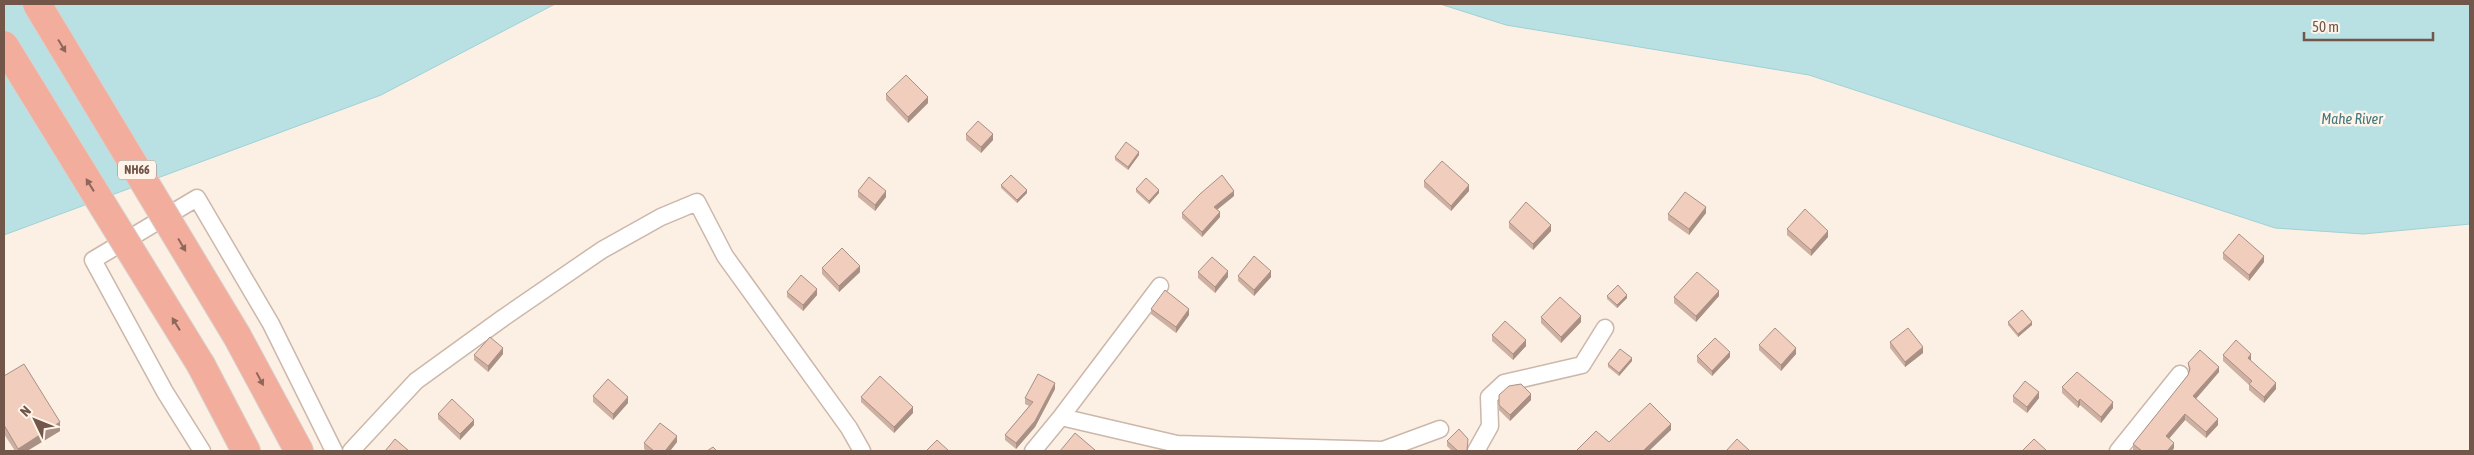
<svg xmlns="http://www.w3.org/2000/svg" width="2474" height="455" font-family="'Asap Condensed',sans-serif">
<rect width="100%" height="100%" fill="#fbf0e3"/>
<path fill="#b9e1e4" stroke="#9fd1d5" d="M4 4H555L381 95 4 235Z
M1440 4H2470V224L2363 234 2275 228 1809 75 1506 25Z"/>
<g fill="none" stroke-linecap="round" stroke-linejoin="round">
<defs>
<path id="street" d="M1061 417 1160 286
M202 451 165 392 93 260 197 198 271 324 334 451
M351 451 416 381 503 318 602 250 661 217 697 202 725 256 849 428 862 451
M1033 451 1061 417 1177 444 1383 450 1440 429
M1476 451 1490 426 1489 397 1504 383 1582 365 1605 328
M2118 451 2180 374"/>
<path id="highway" d="M237 336 299 451
M201 365 246 451"/>
</defs>
<use href="#street" stroke="#ccb7aa" stroke-width="19"/>
<use href="#highway" stroke="#d8d0cc" stroke-width="30"/>
<use href="#street" stroke="#fff" stroke-width="16"/>
<use href="#highway" stroke="#f3ad9c" stroke-width="28"/>
<defs>
<path id="highway-bridge" d="M37 4 237 336
M4 45 201 365"/>
</defs>
<use href="#highway-bridge" stroke="#d8d0cc" stroke-width="30" stroke-linecap="butt"/>
<use href="#highway-bridge" stroke="#f3ad9c" stroke-width="28"/>
</g>
<path fill="#ceb0a2" d="M886 94 928 103 908 123 886 100Z
M966 134 993 140 981 153 966 140Z
M1139 155 1128 170 1115 160V157Z
M1424 181 1469 191 1451 211 1424 187Z
M1001 185 1027 193 1017 203 1001 188Z
M1136 189 1159 193 1149 204 1136 192Z
M858 191 886 197 875 211 858 197Z
M1234 196 1217 210 1220 217 1202 237 1182 218V213Z
M1706 213 1689 235 1668 220V214Z
M1509 222 1551 231 1533 250 1509 228Z
M1787 229 1828 237 1811 256 1787 235Z
M2223 253 2264 262 2249 281 2223 259Z
M822 268 860 272 839 292 822 274Z
M1198 272 1228 277 1215 293 1198 278Z
M1238 276 1271 277 1254 296 1238 281Z
M787 292 817 295 803 311 787 297Z
M1607 296 1627 298 1617 308 1607 299Z
M1719 296 1696 322 1674 303V297Z
M1151 309 1189 315 1176 333 1151 314Z
M1541 317 1581 322 1561 343 1541 323Z
M2008 322 2032 325 2018 337 2008 325Z
M1492 335 1526 346 1513 360 1492 341Z
M1890 342 1923 353 1905 367 1890 348Z
M1759 345 1796 354 1781 371 1759 350Z
M503 354 488 372 474 360V355Z
M2223 355 2251 360V361L2276 389 2264 403 2249 390V385L2223 361Z
M1697 356 1730 357 1712 376 1697 362Z
M1632 361 1619 376 1608 367V364Z
M2188 363 2219 372 2196 399 2218 425 2206 438 2185 420 2169 439 2174 448 2172 451H2135L2133 450V444L2188 375 2189 372Z
M4 376 60 431 27 451H15L4 434Z
M2062 387 2113 408 2101 423 2080 405 2078 408 2062 393Z
M1055 389 1035 427 1016 449 1005 440V435L1029 406 1025 404V398Z
M1499 395 1531 400 1510 421 1499 410Z
M593 396 628 403 613 420 593 402Z
M2013 396 2039 398 2027 413 2013 402Z
M861 397 913 413 894 433 861 402Z
M438 414 474 425 460 440 438 419Z
M1447 441 1468 451H1452L1447 446Z
M677 442 670 451H647L644 449V443Z"/>
<path fill="#a89084" d="M928 97V103L908 123V117Z
M993 134V140L981 153V147Z
M1139 152V155L1128 170V167Z
M1469 185V191L1451 211V206Z
M1027 190V193L1017 203V200Z
M1159 190V193L1149 204V201Z
M886 191V197L875 211V205Z
M1234 191V196L1214 212V207Z
M1706 207V213L1689 235V229Z
M1220 212V217L1202 237V232Z
M1551 225V231L1533 250V244Z
M1828 231V237L1811 256V250Z
M2264 256V262L2249 281V275Z
M860 266V272L839 292V286Z
M1228 271V277L1215 293V287Z
M1271 271V277L1254 296V290Z
M817 289V295L803 311V305Z
M1719 291V296L1696 322V316Z
M1627 295V298L1617 308V305Z
M1189 309V315L1176 333V327Z
M1581 316V322L1561 343V337Z
M2032 322V325L2018 337V334Z
M1526 340V346L1513 360V354Z
M1923 347V353L1905 367V362Z
M503 348V354L488 372V366Z
M1796 348V354L1781 371V365Z
M1730 352V357L1712 376V371Z
M2251 354V360L2248 364V358Z
M1632 358V361L1619 376V373Z
M2219 367V372L2193 402V396Z
M1055 383V389L1035 427 1016 449V443Z
M2276 383V389L2264 403V397Z
M2039 392V398L2027 413V407Z
M1531 394V400L1510 421V415Z
M628 397V403L613 420V414Z
M2080 399V405L2078 408V402Z
M2113 402V408L2101 423V417Z
M913 407V413L894 433V427Z
M2185 414V420L2166 442V436Z
M2218 419V425L2206 438V432Z
M474 420V425L460 440V434Z
M60 422V431L27 451H18V449Z
M1671 424V430L1649 451H1643Z
M677 436V442L670 451H665Z
M2174 443V448L2172 451H2167Z"/>
<path fill="#f0cdbc" stroke="#a89084" d="M906 75 928 97 908 117 886 94Z
M978 121 993 134 981 147 966 134Z
M1126 142 1139 152 1128 167 1115 157Z
M1442 161 1469 185 1451 206 1424 181Z
M1011 175 1027 190 1017 200 1001 185Z
M1222 175 1234 191 1214 207 1220 212 1202 232 1182 213 1200 194Z
M869 177 886 191 875 205 858 191Z
M1146 178 1159 190 1149 201 1136 189Z
M1685 192 1706 207 1689 229 1668 214Z
M1526 202 1551 225 1533 244 1509 222Z
M1805 209 1828 231 1811 250 1787 229Z
M2239 234 2264 256 2249 275 2223 253Z
M842 248 860 266 839 286 822 268Z
M1254 256 1271 271 1254 290 1238 276Z
M1212 257 1228 271 1215 287 1198 272Z
M1697 272 1719 291 1696 316 1674 297Z
M801 275 817 289 803 305 787 292Z
M1618 285 1627 295 1617 305 1607 296Z
M1165 290 1189 309 1176 327 1151 309Z
M1560 297 1581 316 1561 337 1541 317Z
M2022 310 2032 322 2018 334 2008 322Z
M1505 321 1526 340 1513 354 1492 335Z
M1775 328 1796 348 1781 365 1759 345Z
M1908 328 1923 347 1905 362 1890 342Z
M490 337 503 348 488 366 474 355Z
M1715 338 1730 352 1712 371 1697 356Z
M2236 340 2251 354 2248 358 2276 383 2264 397 2249 384 2252 381 2223 355Z
M1620 349 1632 358 1619 373 1608 364Z
M2200 350 2219 367 2193 396 2218 419 2206 432 2185 414 2166 436 2174 443 2167 451H2142L2133 444 2188 375 2190 369 2188 363Z
M24 364 60 422 18 449 4 425V376Z
M2077 372 2113 402 2101 417 2080 399 2078 402 2062 387Z
M1038 374 1055 383 1035 421 1016 443 1005 435 1033 402 1025 398Z
M880 376 913 407 894 427 861 397Z
M608 379 628 397 613 414 593 396Z
M2025 381 2039 392 2027 407 2013 396Z
M1521 384 1531 394 1510 415 1499 405V395L1509 386Z
M452 399 474 420 460 434 438 414Z
M1650 403 1671 424 1643 451H1576L1596 431 1609 442Z
M660 423 677 436 665 451H654L644 443Z
M1459 429 1468 439 1467 450 1466 451H1458L1447 441Z
M1075 433 1095 450 1093 451H1060Z
M395 439 409 451H385Z
M1737 439 1750 451H1726Z
M2034 439 2047 451H2022Z
M937 440 949 451H926Z
M713 447 717 451H707Z"/>
<defs><path id="oneway-solid" d="M-6-.8H1V-3.2L6.5 0L1 3.2V.8H-6Z" transform="scale(1.25)"/></defs>
<g fill="#8c675a">
<use href="#oneway-solid" transform="translate(62 46) rotate(59)"/>
<use href="#oneway-solid" transform="translate(90 185) rotate(-122)"/>
<use href="#oneway-solid" transform="translate(182 245) rotate(59)"/>
<use href="#oneway-solid" transform="translate(176 324) rotate(-122)"/>
<use href="#oneway-solid" transform="translate(260 379) rotate(62)"/>
</g>
<g text-anchor="middle" stroke-width="5" stroke-linejoin="round" paint-order="stroke">
<rect fill="#fef4e9" stroke="#9c857a" stroke-width="1" x="118" y="160.5" width="38" height="19" rx="4"/>
<g font-size="12" font-weight="bold" fill="#72564a">
<text x="137" y="174">NH66</text>
</g>
<g font-size="15" font-style="italic" fill="#42787e" stroke="#fef4e9">
<text x="2352" y="124">Mahe River</text>
</g>
</g>
<rect width="2474" height="455" fill="none" stroke="#72564a" stroke-width="10"/>
<g transform="translate(35 420) rotate(313)" stroke="#fef4e9" stroke-width="4" paint-order="stroke">
<path d="M0-4L9 19L0 12L-9 19Z" fill="#72564a"/>
<text y="-8" font-size="14" font-weight="bold" text-anchor="middle" fill="#72564a">N</text>
</g>
<path d="M2304 32v8h129v-8" fill="none" stroke="#72564a" stroke-width="2.5"/>
<text x="2312" y="32" font-size="15" fill="#72564a" stroke="#fef4e9" stroke-width="4" paint-order="stroke">50 m</text>
</svg>
